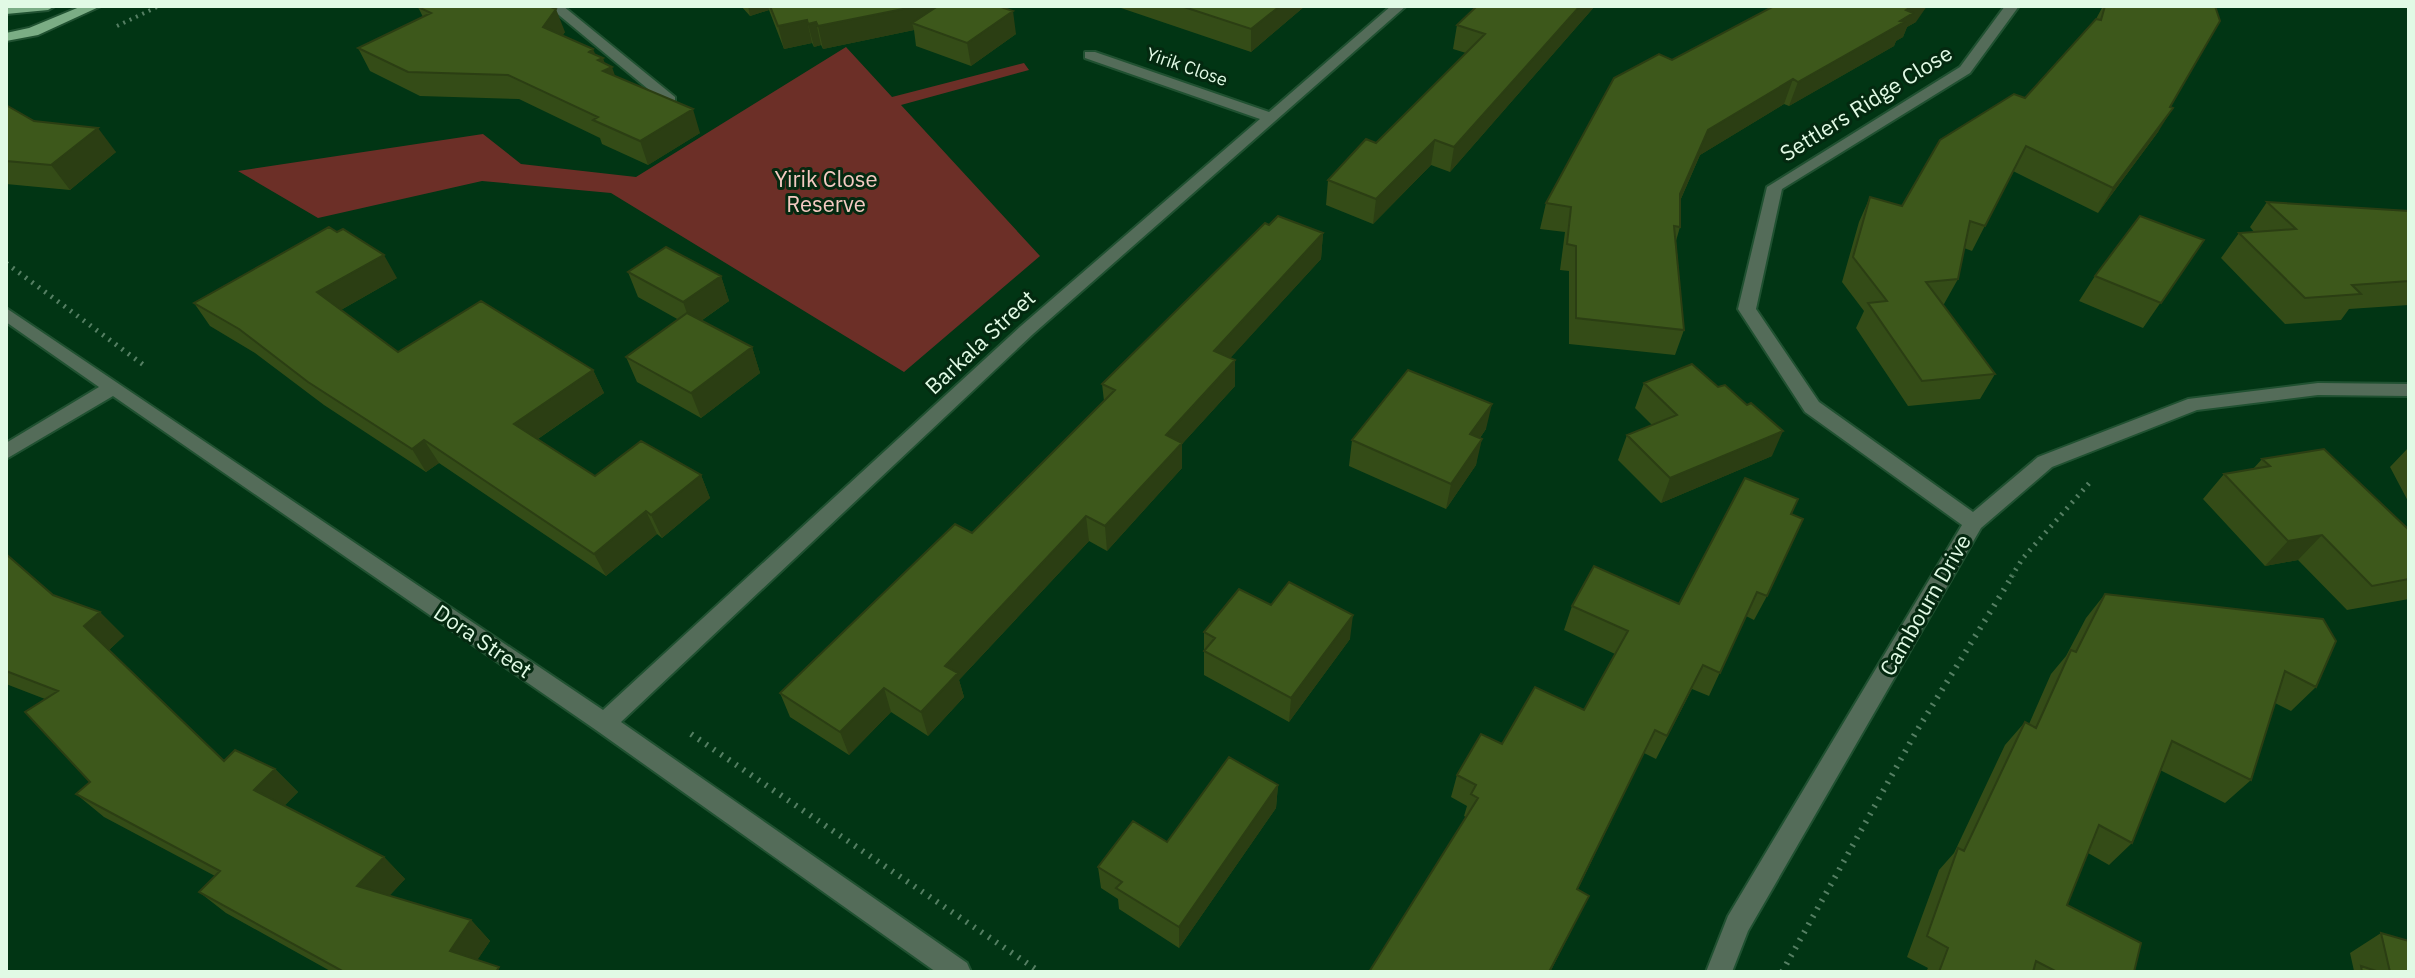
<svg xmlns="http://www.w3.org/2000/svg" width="2415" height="978" font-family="'IBM Plex Sans',sans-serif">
<rect width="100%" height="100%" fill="#013514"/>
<path fill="#6c2f27" d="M846 47 892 97 1024 63 1029 70 901 105 1040 256 904 372 611 193 482 181 318 218 238 171 483 134 521 164 636 177Z"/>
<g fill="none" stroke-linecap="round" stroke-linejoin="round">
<defs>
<path id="minor" d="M548 6H563L675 97V103H665Z
M1391 6H1406L1033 334 621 722 967 963 971 972H936L596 730 113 396 6 459V443L99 387 6 322V308L603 710 1021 326 1260 119 1085 58V52H1095L1269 112Z
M2005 6H2019L1970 73 1782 189 1756 309 1819 402 1973 512 2038 457 2188 399 2318 383 2409 384V396L2318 395 2197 410 2052 467 1981 528 1748 931 1732 972H1706L1728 916 1962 525 1805 412 1738 309 1767 187 1960 67Z"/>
<path id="major" d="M6 6H55L48 10 6 14Z
M82 6H101L38 35 6 41V33L29 28Z"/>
</defs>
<use href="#minor" stroke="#205131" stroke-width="4"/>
<use href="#major" stroke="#205131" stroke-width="4"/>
<path stroke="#557f63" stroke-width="4" stroke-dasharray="2 5" stroke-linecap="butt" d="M117 26 159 6"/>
<path stroke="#557f63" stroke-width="5" stroke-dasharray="2 6" stroke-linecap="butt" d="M6 263 145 366
M2011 577 2023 558 2092 480"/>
<path stroke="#557f63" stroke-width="6" stroke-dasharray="2 7" stroke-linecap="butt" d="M691 734 1040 972
M1782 972 1916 732 2013 575"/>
<use href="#minor" fill="#546c59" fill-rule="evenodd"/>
<use href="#major" fill="#7bad85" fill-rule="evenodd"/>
</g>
<path fill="#344c17" d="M741 6H998L1016 34 971 66 916 46 914 30 823 49 821 45 814 47 812 43 784 49 769 10 750 16Z
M1118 6H1305L1251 52 1118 7Z
M1477 6H1595L1450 172 1431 165 1373 224 1326 205 1328 180 1376 143 1466 53 1453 49 1457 25Z
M2103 6H2215L2158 132 2098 213 2013 171 1972 251 1964 248 1958 279 1944 304H1942L1995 374 1980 399 1908 406 1856 328 1864 311 1842 282 1859 222 1870 197 1902 206 2025 98 2096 19Z
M418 7 565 32 563 35 595 54 615 76 700 133 648 165 602 144 600 138 519 99 420 96 370 71 358 48 423 17Z
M1916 22 1907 27 1903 37 1896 41 1894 46 1789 106 1784 104 1700 155 1680 201V227L1676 241 1684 330 1675 355 1569 344V271L1560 270 1565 232 1540 229 1546 203 1672 60Z
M6 105 34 121 116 152 70 190 6 184Z
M2267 202 2409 211V305L2349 309 2341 320 2285 324 2221 258 2239 233 2254 232 2250 227Z
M1269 225 1323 233 1321 259 1230 358 1235 386 1182 444V468L1107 551 1089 541 959 680 964 697 928 736 891 712 849 755 790 717 780 693 972 533 1104 401 1102 384Z
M2204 240 2143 328 2079 301 2095 276Z
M628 272 721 276 729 301 701 321 752 347 760 373 701 418 637 382 626 357 679 320 638 297Z
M397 278 341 310 398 352 593 370 604 393 538 439 595 476 701 475 710 498 662 538 657 534 606 576 439 463 426 472 324 405 255 353 210 326 194 303Z
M1644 383 1772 456 1661 503 1618 460 1627 435 1652 425 1635 408Z
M1486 429 1480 438 1476 465 1446 509 1349 466 1352 440Z
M2409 447V503L2390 467Z
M2262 459 2409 530V599L2347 610 2298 560 2265 566 2203 499 2224 474 2253 469Z
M1791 514 1767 596 1754 620 1746 616 1709 696 1692 689 1656 759 1644 753 1578 889 1589 896 1550 972H1369L1466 817 1464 816 1467 806 1451 797 1457 775 1502 744 1584 710 1615 654 1564 630 1572 606 1679 604Z
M6 554 53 595 124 636 109 650 224 761 275 769 298 792 284 806 384 857 405 879 389 896 471 920 490 941 477 960 504 972H332L226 913 199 892 215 876 104 817 76 794 90 782 45 699 6 684Z
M2105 594 2323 619 2316 687 2291 711 2275 703 2251 780 2225 803 2160 770 2132 843 2109 865 2088 853 2067 905 2134 972H1926L1928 968 1907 957 1939 870 1954 853 2005 745 2025 722 2029 724 2051 674 2066 656 2086 618Z
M1271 605 1350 639 1289 722 1204 675V632Z
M1278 785 1276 808 1179 948 1119 909 1118 899 1101 888 1098 867 1167 842Z
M2381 933 2409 972H2352L2354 971 2350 953Z"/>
<path fill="#2b3e13" d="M748 6H768L769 10 750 16Z
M918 6H948L912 23 914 30 823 49 818 26Z
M1280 6H1305L1251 52V29Z
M1580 6H1595L1450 172 1454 147Z
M1912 6H1927L1916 22 1907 27 1903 37 1896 41 1894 46 1789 106 1798 82Z
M556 9 565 32 552 50 543 27Z
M1013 11 1016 34 971 66 967 43Z
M807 20 812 43 784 49 778 26Z
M816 22 821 45 814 47 808 24Z
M593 49 598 60 603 58 607 69 612 67 620 90 589 52Z
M1793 79 1784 104 1700 155 1672 219 1680 194 1708 130Z
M2173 108 2158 132 2098 213 2113 188Z
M693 109 700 133 648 165 640 141Z
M98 128 116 152 70 190 51 165Z
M1435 140 1431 165 1373 224 1376 199Z
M1323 233 1321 259 1214 376V351Z
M384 255 397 278 332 315 317 292Z
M721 276 729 301 692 327 683 302Z
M752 347 760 373 701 418 691 393Z
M1235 360V386L1182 444V468L1107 551 1105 526 1166 435Z
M593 370 604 393 526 447 514 424Z
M1492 404 1486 429 1465 459 1470 434Z
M1783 431 1772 456 1661 503 1670 478Z
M1482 439 1476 465 1446 509 1451 484Z
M424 440 439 463 426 472 412 449Z
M701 475 710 498 662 538 651 515Z
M646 511 657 534 606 576 594 554Z
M1086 516 1089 541 959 680 964 697 928 736 921 712 945 666Z
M2322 535 2298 560 2265 566 2288 541Z
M100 612 124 636 109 650 84 626Z
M1353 615 1350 639 1289 722 1291 698Z
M884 688 891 712 849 755 840 732Z
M275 769 298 792 278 812 254 790Z
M1278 785 1276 808 1179 948V927Z
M384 857 405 879 379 907 357 886Z
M1589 896 1550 972H1549Z
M471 920 490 941 470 971 450 951Z"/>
<path fill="#3d581b" stroke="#2b3e13" stroke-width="2" d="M419 6H548L556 9 543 27 593 49 589 52 603 58 598 60 612 67 603 71 693 109 640 141 593 120 598 117 508 75 408 72 358 48 431 13 418 7Z
M770 6H918L818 26 816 22 808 24 807 20 778 26Z
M938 6H998L1013 11 967 43 912 23Z
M1181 6H1280L1251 29Z
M1477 6H1580L1454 147 1435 140 1376 199 1328 180 1366 139 1376 143 1485 34 1457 25Z
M1774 6H1912L1906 10 1913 13 1900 21 1904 22 1798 82 1793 79 1708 130 1680 194V227L1674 226 1684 330 1576 318V246L1567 244 1571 207 1546 203 1614 78 1659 54 1672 60Z
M2105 6H2215L2220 21 2170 107 2173 108 2113 188 2026 146 1985 226 1970 221 1958 279 1926 282 1995 374 1922 381 1868 303 1887 301 1853 257 1870 197 1902 206 1940 140 2014 94 2025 98 2096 19 2101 20Z
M6 105 34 121 98 128 51 165 6 161Z
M2267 202 2409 211V281L2352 285 2361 294 2305 298 2239 233 2296 229Z
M1278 216 1323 233 1214 351 1235 360 1166 435 1182 443 1105 526 1086 516 945 666 958 673 921 712 884 688 840 732 780 693 955 524 972 533 1115 390 1102 384 1265 223 1269 225Z
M2140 216 2204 240 2161 303 2095 276Z
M329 227 337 232 343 229 384 255 317 292 398 352 481 301 593 370 514 424 595 476 641 441 701 475 651 515 646 511 594 554 424 440 412 449 308 382 239 329 194 303Z
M666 247 721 276 683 302 628 272Z
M687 313 752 347 691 393 626 357Z
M1692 364 1718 387 1725 385 1747 405 1751 403 1783 431 1670 478 1627 435 1677 415 1644 383Z
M1408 370 1492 404 1470 434 1482 439 1451 484 1352 440Z
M2324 449 2409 530V579L2372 586 2322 535 2288 541 2224 474 2270 466 2262 459Z
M1745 478 1798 499 1791 514 1803 519 1767 596 1757 592 1720 673 1703 665 1667 736 1655 730 1577 889 1589 896 1549 972H1369L1478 798 1471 794 1476 785 1457 775 1481 734 1502 744 1535 687 1584 710 1628 631 1572 606 1594 566 1679 604Z
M6 554 53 595 100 612 84 626 224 761 235 750 275 769 254 790 384 857 357 886 471 920 450 951 499 967 496 972H344L199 892 220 871 76 794 90 782 25 712 58 691 6 671Z
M1289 582 1353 615 1291 698 1204 651 1215 638 1204 632 1239 589 1271 605Z
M2105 594 2323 619 2336 641 2316 687 2285 671 2251 780 2172 741 2132 843 2099 825 2067 905 2141 943 2134 972H2057L2036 961 2033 972H1939L1948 948 1927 936 1958 848 1964 851 2025 722 2036 728 2071 650 2076 652Z
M1229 757 1278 785 1179 927 1116 888 1122 882 1098 867 1133 821 1167 842Z
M2381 933 2409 941V972H2390Z
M2361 966 2379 972H2362Z"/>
<g text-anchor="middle" stroke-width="6" stroke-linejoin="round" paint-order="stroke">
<g font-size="18" fill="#e1fae5" stroke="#042910">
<text transform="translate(1187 67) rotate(19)" y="6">Yirik Close</text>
</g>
<g font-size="22" fill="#e1fae5" stroke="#042910">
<text transform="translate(1866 103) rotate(-32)" y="8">Settlers Ridge Close</text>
<text transform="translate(980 342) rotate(-43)" y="8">Barkala Street</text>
<text transform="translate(1925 605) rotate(-60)" y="8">Cambourn Drive</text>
<text transform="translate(483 641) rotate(34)" y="8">Dora Street</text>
</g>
<g font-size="22" fill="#f4cac2" stroke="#042910">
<text x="826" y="187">Yirik Close<tspan x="826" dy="25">Reserve</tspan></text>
</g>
</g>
<rect width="2415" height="978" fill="none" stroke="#e1fae5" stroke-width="16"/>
</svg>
